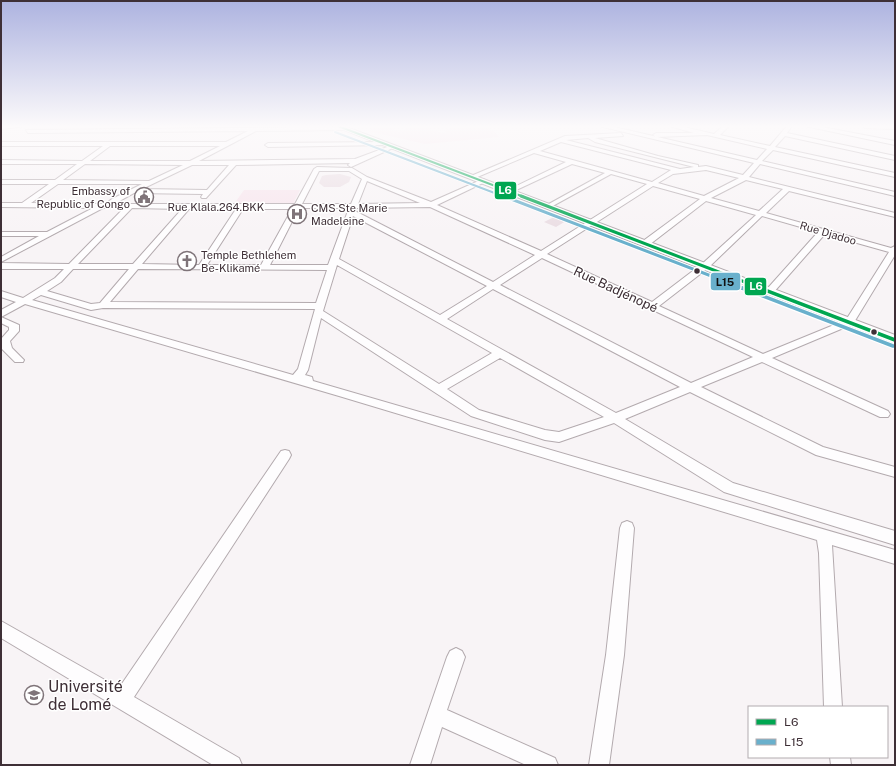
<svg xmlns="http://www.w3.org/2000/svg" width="896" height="766" font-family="'Public Sans',sans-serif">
<rect width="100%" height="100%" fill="#f8f4f6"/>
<path fill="#f7e5ed" d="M377 126H397L399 127 394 130 399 132 406 129 400 126H438L429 130 449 134 442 130 450 129 454 126C471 126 489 122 499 137L425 144 368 131Z
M244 190H300L293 204H234Z"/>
<path fill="#eadde3" d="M340 174 351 177 349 182 340 187H324L319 183 322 176 326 175Z
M554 217 566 221 556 227 544 222Z"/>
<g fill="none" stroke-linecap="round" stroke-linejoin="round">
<defs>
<path id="minor" d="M1 126H26L1 129Z
M599 126H610L757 160 767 149 707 135 656 137 653 135 656 133H694L669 126H680L714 134 723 126H729L720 135 770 146 787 126H792L787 133 895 156V160L785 136 775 147 895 173V177L773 150 762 161 895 192V196L760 164 749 177 895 213V217L789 191 766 213 891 248 895 246V255L853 324 772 358 888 411 890 414 888 417H880L762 362 701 387 823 447 895 467V477L816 455 690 392 625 419 733 483 895 531V545L724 492 614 423 559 442 545 440 471 416 321 318 308 370 305 375 312 377 313 381 895 550V564L832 545 842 707H824L819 553 817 540 339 396 25 304 1 317V310L16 302 1 297V291L23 298 55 278 64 269H1V263L69 264 124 208H103L1 262V257L39 236H1V232H47L93 208 1 207V203H22L49 184H1V180H55L77 164H1V160L82 161 103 146H1V142H226L248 131 28 133 26 130 343 127 345 130 256 131 199 161 355 159 390 146 395 147 351 167 348 165 350 163 236 165 206 198H202L201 197 203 194 134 193 114 204H295L314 169 317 167 352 168 367 177 431 202 483 179 485 180V182L437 205 541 251 647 184 611 174 549 208 547 207V205L605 173 572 164 512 192H508V190L566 162 534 153 475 178H471V176L565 136 621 133 623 136 595 138 658 156 698 165V167L706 166 743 175 754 163ZM588 138 595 142 694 167 680 169 566 140ZM561 142 671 170 652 182 540 151ZM110 146H220L190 161H90ZM85 164 183 165 149 181 63 180ZM192 165H229L207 190 142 189ZM706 170 739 178 704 196 658 183 673 174ZM319 171H349L362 179 351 204H302ZM746 180 783 189 759 211 711 198ZM367 181 420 203 358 204ZM58 184H142L112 199 105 204 31 203ZM653 186 700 199 643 241V245H649L706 201 756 215 702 264 652 302 547 254ZM430 207 535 255 493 282 355 211 356 208ZM132 208 182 209 133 264H78ZM299 208H349L328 265H270ZM189 209H236L199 265 142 264ZM243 209H292L261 265H207ZM353 216 487 286 440 315 339 259ZM762 216 818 232 767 289V293H773L825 234 889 252 846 320 763 354 659 306 708 268ZM542 258 753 357 691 383 500 285ZM337 265 492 353 439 384 323 311ZM73 269H129L100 303 91 304 47 291 61 282ZM138 269 327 270 316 303 110 302ZM493 289 680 387 616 413 447 319ZM41 295 91 310 103 308 315 309 298 369 293 375 32 300ZM500 358 604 417 559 432 545 430 479 410 447 389Z
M805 126H817L895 141V145Z
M863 126H895V129L865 128Z
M385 142 387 145 268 147 265 145 268 143Z
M1 317 19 325V331L10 341 12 348 24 360 23 362H15L2 349 1 339 9 330V327L1 323Z
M285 450 289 451 291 455 289 459 134 697 239 758 242 765H213L1 638V621L119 688 281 451Z
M627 521 632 523 634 528 624 655 609 765H589L606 655 620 528 622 523Z
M456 648 462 651 465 657 447 710 555 758 558 765H526L442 727 430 765H410L447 657 450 651Z
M830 757H850L851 765H831Z"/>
<path id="major" d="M334 126H344L895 335V344Z"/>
</defs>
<use href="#minor" stroke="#b3aaae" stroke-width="2"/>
<use href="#major" stroke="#b3aaae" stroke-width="2"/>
<use href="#minor" fill="#fefdfe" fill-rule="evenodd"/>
<use href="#major" fill="#fefdfe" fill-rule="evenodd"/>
<defs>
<path id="bus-1-far2" d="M338 126 524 197"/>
<path id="bus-1-far1" d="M521 196 763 289"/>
<path id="bus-1" d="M760 288 895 340"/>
<path id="bus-2-far2" d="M335 132 505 197"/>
<path id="bus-2-far1" d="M503 196 745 289"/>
<path id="bus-2" d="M742 288 893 346"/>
</defs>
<use href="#bus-1-far2" stroke="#fff" stroke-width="3.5"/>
<use href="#bus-1-far1" stroke="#fff" stroke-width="5"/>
<use href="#bus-1" stroke="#fff" stroke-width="6"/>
<use href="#bus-2-far2" stroke="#fff" stroke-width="3.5"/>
<use href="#bus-2-far1" stroke="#fff" stroke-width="5"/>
<use href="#bus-2" stroke="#fff" stroke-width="6"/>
<use href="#bus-1-far2" stroke="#00a651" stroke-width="2"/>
<use href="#bus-1-far1" stroke="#00a651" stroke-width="3"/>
<use href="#bus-1" stroke="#00a651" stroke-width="3.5"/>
<use href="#bus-2-far2" stroke="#69b0cc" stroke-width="2"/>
<use href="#bus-2-far1" stroke="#69b0cc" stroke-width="3"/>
<use href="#bus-2" stroke="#69b0cc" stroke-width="3.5"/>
</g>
<linearGradient id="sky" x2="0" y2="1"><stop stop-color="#adb3e0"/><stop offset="0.54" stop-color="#fcfafb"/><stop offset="1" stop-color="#fcfafb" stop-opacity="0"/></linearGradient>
<rect width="896" height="234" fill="url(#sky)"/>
<defs>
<symbol id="civic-ring" viewBox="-11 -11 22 22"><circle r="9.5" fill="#fff" stroke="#7f7479" stroke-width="1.5"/><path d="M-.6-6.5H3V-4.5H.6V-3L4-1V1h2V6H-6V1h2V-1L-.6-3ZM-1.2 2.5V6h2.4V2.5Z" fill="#7f7479"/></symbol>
<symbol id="hospital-ring" viewBox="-11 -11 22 22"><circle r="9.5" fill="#fff" stroke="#7f7479" stroke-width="1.5"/><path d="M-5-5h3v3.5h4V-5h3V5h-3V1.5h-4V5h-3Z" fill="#7f7479"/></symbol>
<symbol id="church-ring" viewBox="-11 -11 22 22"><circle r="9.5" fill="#fff" stroke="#7f7479" stroke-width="1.5"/><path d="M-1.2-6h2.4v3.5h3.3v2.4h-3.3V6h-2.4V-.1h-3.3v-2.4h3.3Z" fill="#7f7479"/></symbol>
<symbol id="university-ring" viewBox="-11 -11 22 22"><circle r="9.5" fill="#fff" stroke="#7f7479" stroke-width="1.5"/><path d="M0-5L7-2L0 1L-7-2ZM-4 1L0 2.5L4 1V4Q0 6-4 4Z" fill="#7f7479"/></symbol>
</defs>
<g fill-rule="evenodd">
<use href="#civic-ring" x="133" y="186" width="22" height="22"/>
<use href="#hospital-ring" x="286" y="203" width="22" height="22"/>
<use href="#church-ring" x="176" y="250" width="22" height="22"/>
<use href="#university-ring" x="23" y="684" width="22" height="22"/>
</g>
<g fill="#3e2f36" stroke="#fff" stroke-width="1.5">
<circle cx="697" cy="271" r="3.5"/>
<circle cx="874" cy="332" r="3.5"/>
</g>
<g text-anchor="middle" stroke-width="3" stroke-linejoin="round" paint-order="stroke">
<g font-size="11" fill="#3e2f36" stroke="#fff" text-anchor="start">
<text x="130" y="195" text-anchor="end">Embassy of<tspan x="130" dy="13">Republic of Congo</tspan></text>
<text x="311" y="212">CMS Ste Marie<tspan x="311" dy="13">Madeleine</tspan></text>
<text x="201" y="259">Temple Bethlehem<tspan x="201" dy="13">Be-Klikamé</tspan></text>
</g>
<g font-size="11" fill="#3e2f36" stroke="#fff">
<text x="216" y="211">Rue Klala.264.BKK</text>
<text transform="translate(828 233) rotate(16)" y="4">Rue Djadoo</text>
</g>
<g font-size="13" fill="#3e2f36" stroke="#fff">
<text transform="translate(616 289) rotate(25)" y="5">Rue Badjénopé</text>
</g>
<g font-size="16" fill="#3e2f36" stroke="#fff" text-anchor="start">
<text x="48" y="692">Université<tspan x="48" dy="18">de Lomé</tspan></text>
</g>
</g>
<g stroke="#fff" stroke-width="1.5">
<rect x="494" y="181" width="23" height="19" rx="4" fill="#00a651"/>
<rect x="710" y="272" width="31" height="19" rx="4" fill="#69b0cc"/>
<rect x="744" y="277" width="23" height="19" rx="4" fill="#00a651"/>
</g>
<g font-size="11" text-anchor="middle" font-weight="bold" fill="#fff">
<text x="505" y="194">L6</text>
<text x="756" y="290">L6</text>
</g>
<g font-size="11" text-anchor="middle" font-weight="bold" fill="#111">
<text x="725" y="286">L15</text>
</g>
<rect width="896" height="766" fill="none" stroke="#3e2f36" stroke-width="4"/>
<rect x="748" y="706" width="140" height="52" fill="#ffffff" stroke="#b2acaf"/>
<rect x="756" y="719" width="20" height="6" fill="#00a651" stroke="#b2acaf"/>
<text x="784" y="726" font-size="12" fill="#3e2f36">L6</text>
<rect x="756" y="739" width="20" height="6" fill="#69b0cc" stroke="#b2acaf"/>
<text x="784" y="746" font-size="12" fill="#3e2f36">L15</text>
</svg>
